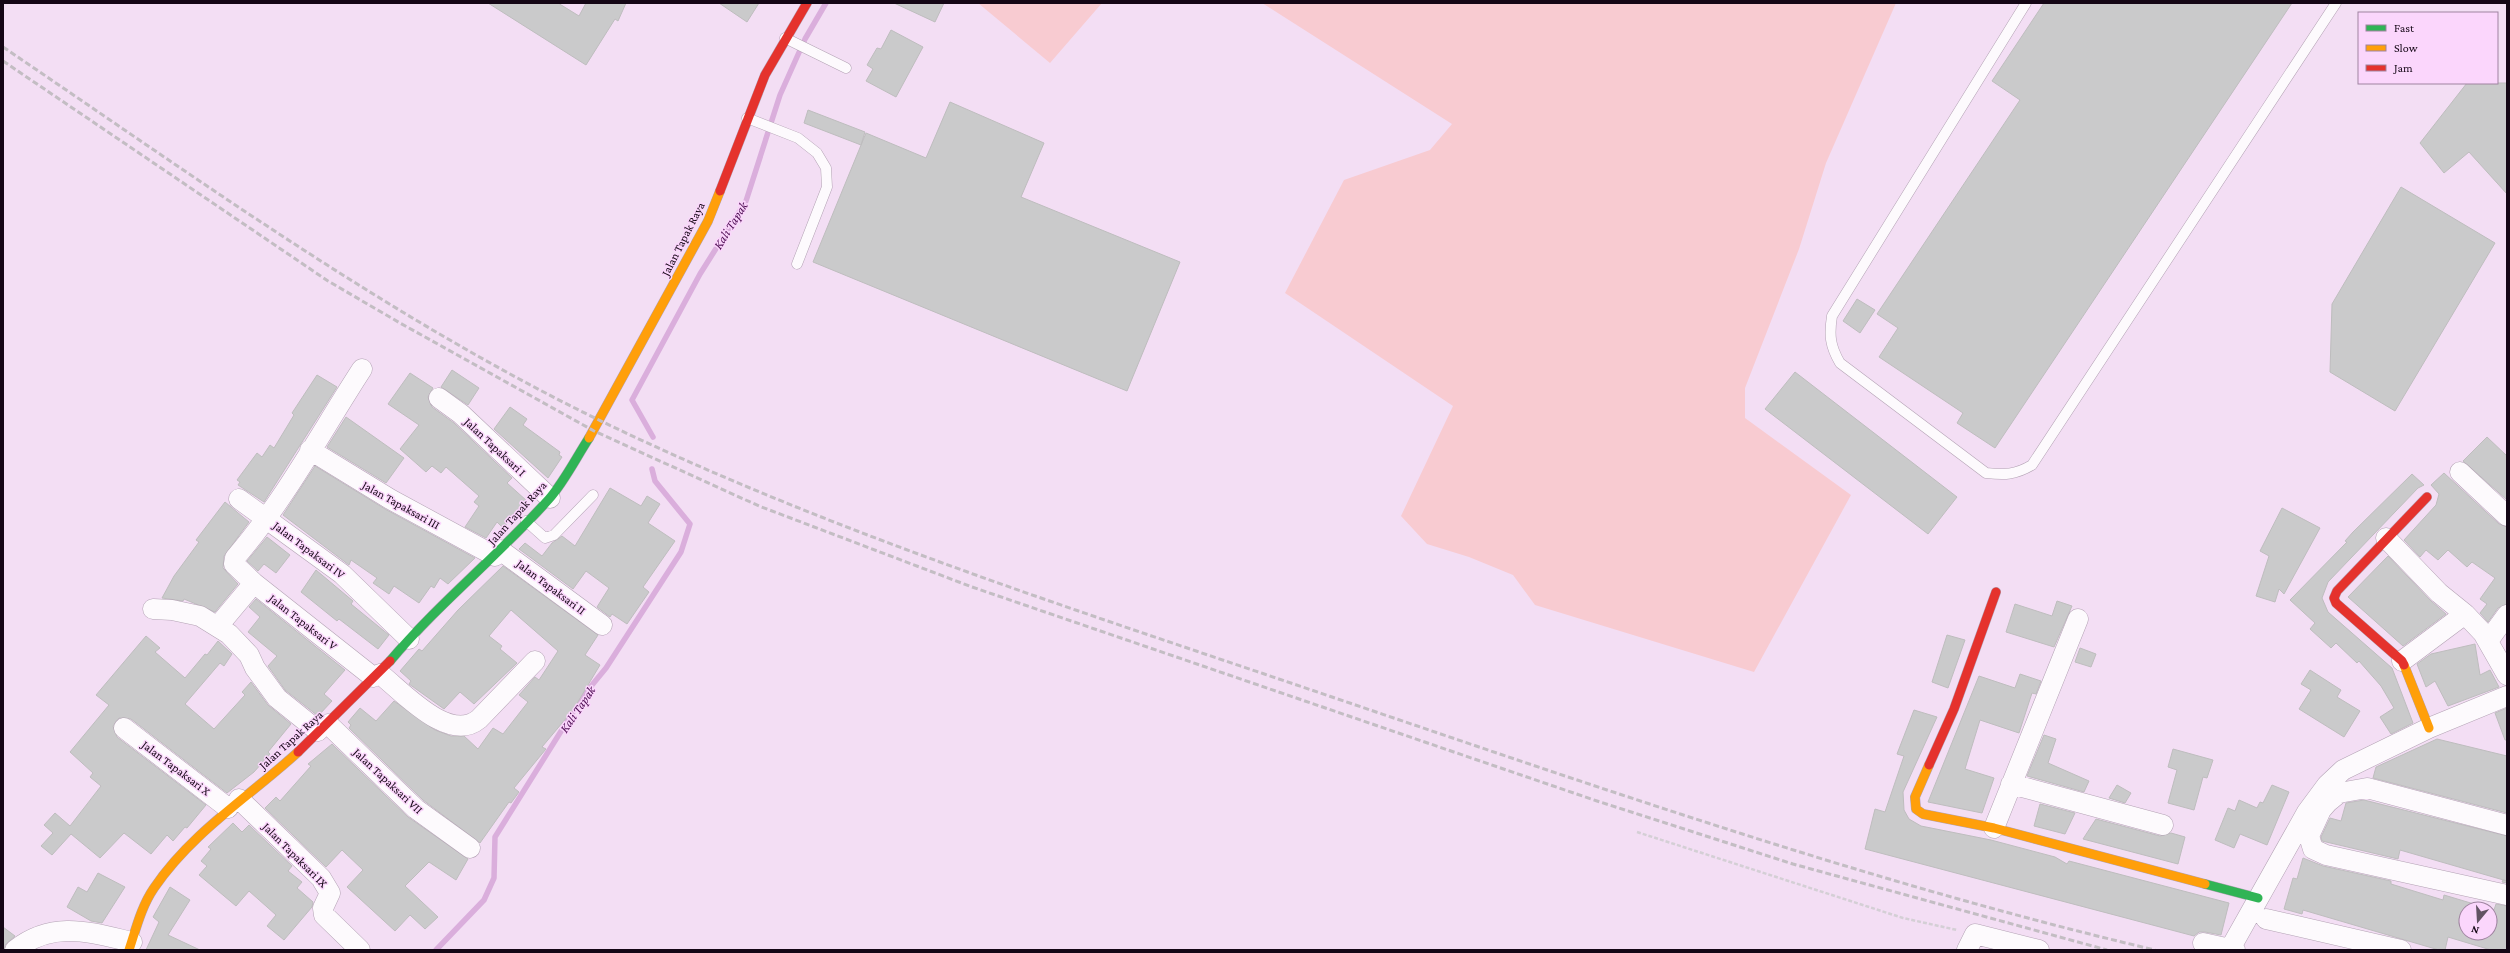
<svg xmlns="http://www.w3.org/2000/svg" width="2510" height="953" font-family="'Crimson Pro',serif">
<rect width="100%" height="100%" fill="#f3def4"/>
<path fill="#f8cbd1" d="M978 3H1102L1050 63Z
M1262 3H1896L1826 163 1799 249 1745 388V418L1851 495 1754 672 1535 605 1513 575 1469 557 1427 544 1401 516 1453 406 1285 293 1344 180 1430 150 1452 124Z"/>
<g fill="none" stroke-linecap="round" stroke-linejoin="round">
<path stroke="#daaedc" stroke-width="5.5" d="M653 437 632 400 700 274 746 201 780 95 805 39 826 3
M436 950 484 900 494 878 495 837 583 696 606 668 681 552 690 524 655 481 652 469"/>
</g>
<path fill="#cacacb" stroke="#bebdbe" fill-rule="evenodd" d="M488 3H558L579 16 586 3H626L618 21 615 19 586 65Z
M719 3H759L747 22Z
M894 3H944L935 22Z
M2044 3H2292L1995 448 1957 423 1963 413 1879 357 1898 328 1877 314 2020 100 1992 81Z
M891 30 923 47 896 97 866 81 873 69 867 65 877 48 881 49Z
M2467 83H2507V194L2469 152 2444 173 2420 143Z
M950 102 1044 143 1021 197 1180 262 1127 391 813 262 866 133 926 158Z
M808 110 865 132 861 145 804 123Z
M2401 187 2495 243 2395 411 2330 372 2332 304Z
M1857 299 1875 310 1860 333 1843 321Z
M452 370 479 388 468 405 441 387Z
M1795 372 1957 497 1928 534 1765 409Z
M410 373 433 388 428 397 432 407 454 423 512 478 507 483 527 501 503 528 497 522 486 538 465 527 479 506 474 502 479 496 446 467 441 473 432 466 426 472 400 449 419 425 388 404Z
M317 375 337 387 264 502 238 485 240 482 237 480 257 453 262 457 270 445 274 448 294 415 292 413Z
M510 407 527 419 523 425 560 452 559 455 562 457 548 478 494 429Z
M346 417 404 458 386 483 327 447Z
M2487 437 2507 456V500L2463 461Z
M315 466 385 509 475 558 448 584 440 578 434 588 431 586 419 603 394 586 389 594 373 583 377 578 351 560 349 565 283 515Z
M2444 473 2499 524 2507 527V604L2498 608 2488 622 2480 613 2487 604 2480 599 2495 578 2472 562 2467 567 2448 550 2438 560 2426 550 2420 557 2404 540 2436 505 2439 494 2431 485Z
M2412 474 2424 485 2418 488 2328 582 2322 598 2328 612 2392 668 2413 723 2391 734 2380 717 2394 708 2381 686 2359 661 2357 663 2336 643 2331 648 2310 629 2315 623 2290 600 2347 542 2345 541 2353 532Z
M610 488 641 506 647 496 660 504 648 523 675 541 643 587 649 592 627 624 612 614 610 617 597 607 609 588 586 571 573 589 519 549 525 543 542 556 552 543 562 536 575 546Z
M225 502 249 522 224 556 223 568 238 584 215 612 184 599 183 601 162 598 174 576 199 542 196 540Z
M2282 508 2320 528 2284 594 2279 589 2275 602 2256 596 2269 556 2260 551Z
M267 537 290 555 276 573 264 564 258 571 247 561Z
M2388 556 2431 601 2446 614 2403 646 2348 597Z
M503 566 598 635 585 655 600 665 573 710 542 747 546 749 514 788 519 792 511 803 509 802 480 843 423 800 349 728 351 725 348 722 360 708 376 721 394 701 435 730 451 736H464L478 749 493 728 503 734 528 702 519 695 535 677 539 680 558 651 511 610 489 636 502 646 500 649 517 663 474 704 460 692 444 709 409 684 411 681 400 671 419 649 422 651 458 610Z
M316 570 353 601 351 604 389 635 378 649 339 619 337 621 301 592Z
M256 599 345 670 324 694 332 701 318 716 285 690 268 666 277 656 248 632 260 617 249 607Z
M2057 601 2072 606 2054 647 2006 632 2015 604 2052 616Z
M1947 635 1965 640 1948 688 1932 682Z
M146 636 160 648 155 652 185 678 205 654 207 655 218 641 232 654 224 666 220 663 185 704 214 729 245 695 242 692 251 682 268 705 291 724 268 752 270 754 254 772 227 793 131 719 119 718 113 726 117 737 206 805 187 828 185 827 173 841 167 835 151 854 124 833 100 858 71 834 52 855 41 846 53 833 44 825 55 813 70 826 101 786 90 777 93 773 70 752 109 705 96 695Z
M2475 644 2480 675 2490 670 2499 687 2448 706 2435 681 2426 687 2417 664 2431 654Z
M2080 648 2096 654 2091 667 2075 662Z
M2310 670 2341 690 2337 697 2360 711 2344 737 2299 709 2311 690 2301 684Z
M2020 674 2041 681 2036 694 2032 693 2019 733 1980 720 1968 759 1965 769 1994 778 1982 813 1928 802 1979 676 2015 688Z
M2507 708V740H2505L2495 713Z
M1914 710 1937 717 1903 792 1904 810 1909 819 1921 826 1991 840 2055 857 2067 864 2069 861 2229 903 2221 935 2205 932H2199L2194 936 1865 849 1875 809 1885 812 1904 756 1897 754Z
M2044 735 2056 739 2048 763 2089 781 2084 792 2027 776Z
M2437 739 2507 756V813L2373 778 2376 767Z
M332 744 408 817 468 859 456 880 429 862 405 886 438 917 425 929 410 915 395 931 347 887 363 870 342 850 326 867 265 808 276 797 280 801 311 766 308 764Z
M2173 749 2213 760 2207 778 2203 777 2194 810 2168 803 2177 770 2168 767Z
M2117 785 2131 793 2125 803 2109 798Z
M2272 785 2289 792 2267 845 2240 834 2234 848 2215 840 2228 808 2235 811 2239 800 2257 808 2260 802 2263 803Z
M2364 800 2507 836V883L2502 882 2503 880 2507 881 2400 850 2398 859 2322 841 2321 837 2330 818 2341 821 2346 803Z
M2040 804 2075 813 2065 834 2034 826Z
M2096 819 2160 836 2171 833 2185 837 2178 864 2083 839Z
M233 823 242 832 249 825 292 866 288 871 302 882 297 888 313 902 312 907 284 940 267 926 276 915 249 891 236 906 199 875 207 866 201 861 211 849 208 847Z
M2303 858 2323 866 2391 881V884L2443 900 2444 895 2494 910 2496 904 2507 906V950H2491L2448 937 2445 950H2439L2303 910 2302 914 2284 909 2293 878 2297 879ZM2466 909H2490V933H2466Z
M98 873 125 887 102 923 91 921 67 907 78 887 87 892Z
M170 887 190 900 168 935 200 950H146L159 922 153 917Z
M3 927 15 936 5 945 4 950Z"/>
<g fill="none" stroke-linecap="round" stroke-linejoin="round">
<defs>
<path id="lane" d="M2026 3 1832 316C1829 335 1830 346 1840 363L1986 473C2005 475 2015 475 2032 465L2336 3
M785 38 846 68
M747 118 798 138 817 153 826 168 827 187 797 264
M526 521 545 538 554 535 593 495"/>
<path id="street" d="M362 369C321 432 285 500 235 558L234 564 254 583 373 677
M439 398 461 414 550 498
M310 450 390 499 495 556
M2460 472 2507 516
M239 499 342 574 409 639
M2386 538 2439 593 2465 614 2483 633 2507 675
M500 550 602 625
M153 609 172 610 200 616 229 634 249 655 255 668 277 698 318 731
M218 626 254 583
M2488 641 2507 615
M2402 661 2465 614
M380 674C403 692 449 744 479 719L535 661
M328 724 416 809 470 848
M124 728 228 808
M2011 784 2163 825
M239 799 321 878 330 893 323 908 324 915 360 950
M2507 825 2367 788 2339 793 2328 802 2321 810 2309 836 2313 849 2326 855 2507 895
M1994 828 2078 619
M2266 919 2401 950
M2203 943 2235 950
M2230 949 2307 812 2327 785 2343 770 2429 728 2507 696
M15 950C53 920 89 932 132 942
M1967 950 1975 934 2039 950"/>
<path id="fast" d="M390 661C439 603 498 556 549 499 564 482 576 458 589 438
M2205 884 2258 898"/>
<path id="slow" d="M589 438 708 221 720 191
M2404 665 2429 728
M1929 765 1915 797 1916 809 1923 814 1994 828 2205 884
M129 950C136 929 141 907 154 888 192 832 250 796 298 752"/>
<path id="jam" d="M720 191 765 75 807 3
M2404 665 2402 661 2336 603 2334 598 2337 591 2427 497
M298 752 390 661
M1929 765 1954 709 1996 592"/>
</defs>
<use href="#lane" stroke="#b3a2b4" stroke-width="11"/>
<use href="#street" stroke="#b3a2b4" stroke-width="21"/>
<use href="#fast" stroke="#b3a2b4" stroke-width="10"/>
<use href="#slow" stroke="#b3a2b4" stroke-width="10"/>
<use href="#jam" stroke="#b3a2b4" stroke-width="10"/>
<path stroke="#d4cfd5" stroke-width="2.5" stroke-dasharray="4 2" stroke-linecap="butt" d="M1637 832 1903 918 1957 930"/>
<use href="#lane" stroke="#fdfafd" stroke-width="10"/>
<use href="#street" stroke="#fdfafd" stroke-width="20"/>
<use href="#fast" stroke="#30b455" stroke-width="9"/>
<use href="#slow" stroke="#ff9f0a" stroke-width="9"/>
<use href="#jam" stroke="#e5322d" stroke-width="9"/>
<path stroke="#c3bdc3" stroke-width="3" stroke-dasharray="6 3" stroke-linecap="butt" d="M3 47C198 179 391 319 603 422 837 535 1086 613 1332 697 1603 789 1875 884 2155 950
M3 61 328 281 400 323 594 431 759 506 972 587 1597 801 1793 864 2107 950"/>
</g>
<g text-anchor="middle" stroke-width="3" stroke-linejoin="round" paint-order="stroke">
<g font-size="12" fill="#140615" stroke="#fbd6fc">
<text transform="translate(683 239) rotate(-63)" y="4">Jalan Tapak Raya</text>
<text transform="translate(495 447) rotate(43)" y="4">Jalan Tapaksari I</text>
<text transform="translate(401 505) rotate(29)" y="4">Jalan Tapaksari III</text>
<text transform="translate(517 513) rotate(-48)" y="4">Jalan Tapak Raya</text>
<text transform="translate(309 550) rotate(37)" y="4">Jalan Tapaksari IV</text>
<text transform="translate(551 587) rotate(37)" y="4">Jalan Tapaksari II</text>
<text transform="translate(303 622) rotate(38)" y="4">Jalan Tapaksari V</text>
<text transform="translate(291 740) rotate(-42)" y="4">Jalan Tapak Raya</text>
<text transform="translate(176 768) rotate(37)" y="4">Jalan Tapaksari X</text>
<text transform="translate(388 781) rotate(43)" y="4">Jalan Tapaksari VII</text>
<text transform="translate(295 855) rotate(45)" y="4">Jalan Tapaksari IX</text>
</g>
<g font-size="13" font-style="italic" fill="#4f0e54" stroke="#fbd6fc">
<text transform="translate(730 225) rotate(-58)" y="5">Kali Tapak</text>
<text transform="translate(577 709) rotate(-56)" y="5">Kali Tapak</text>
</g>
</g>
<rect width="2510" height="953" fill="none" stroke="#140615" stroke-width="8"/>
<rect x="2358" y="12" width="140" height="72" fill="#fbd6fc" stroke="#9f83a0"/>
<rect x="2366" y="25" width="20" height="6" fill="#30b455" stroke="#9f83a0"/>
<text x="2394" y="32" font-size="12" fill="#140615">Fast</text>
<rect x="2366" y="45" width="20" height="6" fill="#ff9f0a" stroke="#9f83a0"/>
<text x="2394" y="52" font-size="12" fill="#140615">Slow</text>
<rect x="2366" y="65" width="20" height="6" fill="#e5322d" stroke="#9f83a0"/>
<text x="2394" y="72" font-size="12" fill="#140615">Jam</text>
<g transform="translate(2478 921) rotate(198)"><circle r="19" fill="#fbd6fc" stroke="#9f83a0"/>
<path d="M0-3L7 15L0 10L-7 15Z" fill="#625263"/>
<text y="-6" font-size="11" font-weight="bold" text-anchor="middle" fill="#140615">N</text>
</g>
</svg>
